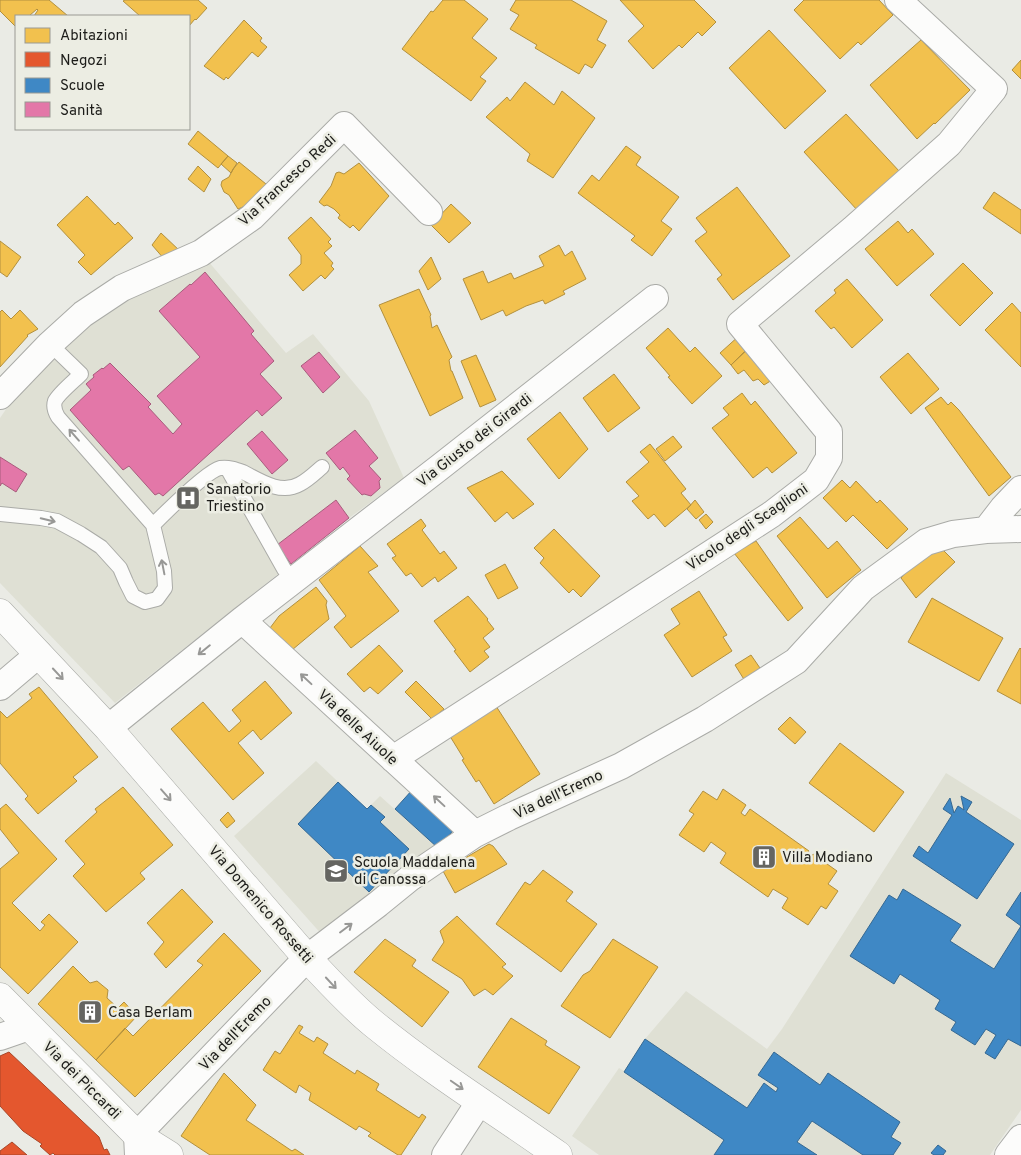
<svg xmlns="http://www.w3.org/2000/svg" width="1021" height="1155" font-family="Overpass,sans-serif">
<rect width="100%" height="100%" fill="#eaebe5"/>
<path fill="#dfe0d4" d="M208 261 286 353 313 334 369 401 404 478 349 518 115 703 0 583V418L11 402 86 328 130 298Z
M316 761 367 809 380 796 438 848 324 937 234 836Z
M946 773 1021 820V1110L990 1155H599L572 1136 619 1068 624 1071 645 1039 686 991 767 1049 782 1029Z"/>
<path fill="#f2c14e" stroke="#b2903e" d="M0 0H49L68 16H34L38 10 37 9 29 16H16V27L0 11Z
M125 0H198L207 8 196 20 195 19 189 26V16H140L123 1Z
M443 0H464L488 19 472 38 497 58 480 77 486 81 471 101 402 49 431 11 433 12Z
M516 0H571L607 21 597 40 606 45 592 68 585 64 579 74 535 48 537 45 510 29 519 15 510 10Z
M620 0H694L716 22 702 36 698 32 682 48 679 45 653 69 628 41 644 26Z
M804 0H879L893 15 861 45 858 42 840 59 794 10Z
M244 20 262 38 260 41 267 47 258 57 252 52 228 79 226 77 224 80 204 66Z
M769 30 826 91 785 129 729 68Z
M921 40 970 90 935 124 934 123 917 139 870 85Z
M1021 60V79L1012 70Z
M525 82 554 105 562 91 595 118 553 178 527 161 530 154 486 117 507 97 510 101Z
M846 114 900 172 858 211 804 152Z
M198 131 228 156 218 168 188 144Z
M626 146 641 157 636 165 679 197 661 221 672 229 652 256 631 240 635 236 578 193 592 175 599 181Z
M228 156 237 163 231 173 221 164Z
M239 162 266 184 250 204 238 209 229 195 224 192 221 185 222 181 229 177 233 169Z
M359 163 389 196 359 231 353 225 350 228 338 218 340 215 334 209 327 205 324 206 319 202 331 186 336 173 339 172 344 174Z
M198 166 211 179 204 192 188 179Z
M737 187 790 256 733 300 717 279 722 275 695 241 707 232 696 218Z
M994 192 1021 210V234L983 208Z
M87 196 115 225 118 222 133 238 91 275 78 262 85 255 57 225Z
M451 204 471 223 449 243 431 225Z
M311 217 331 239 328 242 332 246 324 253 333 263 331 266 334 269 325 279 321 275 303 291 289 275 301 264V255L288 238Z
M898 221 908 233 912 229 934 254 897 286 865 249Z
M161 233 181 252 165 260 152 245Z
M0 241 21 257 7 277 0 272Z
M559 245 565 256 572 251 586 279 563 291 565 294 545 304 543 300 526 306 506 316 503 310 481 320 463 279 483 271 488 283 511 273 514 279 544 266 539 256Z
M431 257 441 279 428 290 419 271Z
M963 263 993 293 960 326 930 295Z
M847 279 883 320 852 348 834 327 831 329 815 311 836 293 834 290Z
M419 289 431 315 430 316 432 328 437 325 452 357 449 360 451 371H452L463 398 430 416 379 305Z
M1012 303 1021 313V367L985 330Z
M2 310 11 319 20 310 38 329 27 335 28 336 0 367V312Z
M668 328 690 352 695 347 722 376 692 404 668 377 670 376 646 348Z
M740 335 749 348 731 365 720 353Z
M747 349 772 380 764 385 758 379 753 381 744 370 738 374 731 365Z
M908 353 939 389 911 414 880 377Z
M476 355 496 400 480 407 461 361Z
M614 374 640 408 608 432 583 398Z
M742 393 751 405 755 401 797 453 772 473 767 467 753 478 712 428 729 415 723 408Z
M941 397 948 405 951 402 959 410 1011 477 989 496 925 408Z
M560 412 588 449 559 479 527 439Z
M673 436 682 447 665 461 656 449Z
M650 444 686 489 681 493 691 505 665 527 654 514 648 519 632 501 639 496 626 482 649 462 640 452Z
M502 471 534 504 513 519 507 512 495 522 467 488Z
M842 480 850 488 856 481 877 503 880 500 908 529 887 549 853 515 846 522 823 498Z
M695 500 704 512 696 519 687 509Z
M706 514 713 522 706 529 699 520Z
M800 517 828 549 837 541 861 570 827 598 777 536Z
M421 519 426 526 422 530 440 554 444 551 457 568 438 582 435 577 422 587 411 573 406 576 392 558 396 556 387 544Z
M554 529 600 576 581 597 573 589 569 593 540 563 544 558 534 548Z
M756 541 803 608 788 621 734 553Z
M360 546 378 566 368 572 399 611 351 648 334 627 346 616 319 580Z
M940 547 955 562 916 598 901 578 925 552Z
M505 564 518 588 498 599 485 575Z
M316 587 327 601 326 605 329 619 286 655 270 628 279 616Z
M699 591 727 635 723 637 732 651 692 677 664 635 680 624 671 609Z
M468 596 488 619 487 620 494 629 483 638 490 647 484 651 489 657 470 672 454 651 456 650 434 621Z
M932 598 1003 638 979 681 908 642Z
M379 645 403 671 378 694 370 687 364 692 347 674Z
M1020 648 1021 649V704L997 691Z
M751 655 762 671 745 681 735 665Z
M265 681 292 713 261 740 253 730 238 743 264 773 233 800 171 729 203 702 229 732 241 721 232 710Z
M416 681 444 709 432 719 405 692Z
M39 687 98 757 73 777 77 781 38 814 25 799 28 796 0 763V711L7 718 32 698 29 694Z
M494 703 540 774 494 804 479 780 476 782 462 760 464 759 448 733Z
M790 717 806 732 795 744 778 729Z
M840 743 904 792 874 832 809 783Z
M123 787 173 845 140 873 145 879 106 912 73 876 85 864 65 841 97 812 95 809Z
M723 789 746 805 741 813 745 816 750 809 809 851 803 859 808 862 813 854 837 871 828 884 838 891 826 909 821 906 808 925 782 908 788 898 773 889 768 897 720 863 726 853 711 842 704 852 679 835 694 814 689 811 703 791 717 800Z
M6 804 57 859 12 903 40 931 45 925 41 922 49 914 78 942 28 994 0 967V869L19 853 0 829V809Z
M228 812 235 821 227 828 220 820Z
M489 844 493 846 507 864 455 893 443 871Z
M543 870 573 892 566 901 597 924 561 972 496 924 525 882 530 885Z
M182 889 213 922 166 968 154 954 164 942 147 923Z
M457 916 506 964 502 967 513 976 493 995 485 989 474 996 462 979 432 960 444 942 440 931Z
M224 933 261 971 135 1097 96 1060 125 1028 133 1036 203 965 197 961Z
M385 939 416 960 412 966 449 992 422 1027 354 972Z
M613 939 658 967 610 1038 561 1006 583 975 590 971Z
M73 966 90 983 97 981 108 990 107 998 118 1008 124 1002 137 1016 96 1060 38 1004Z
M511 1018 547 1041 545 1045 580 1067 549 1114 478 1067Z
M299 1025 303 1027 299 1033 314 1042 317 1037 328 1044 323 1053 355 1074 357 1070 379 1084 376 1090 419 1118 422 1114 426 1117 401 1155H398L368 1136 371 1133 359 1126 356 1130 309 1100 311 1093 299 1085 296 1093 263 1070 275 1051 280 1054Z
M224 1073 256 1105 246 1120 292 1151 295 1149 304 1155H210L181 1136Z"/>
<path fill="#e4572e" stroke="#a84628" d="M9 1052 99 1137 104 1150 107 1149 110 1155H55L53 1153 50 1155 40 1146 42 1144 23 1131 0 1106V1056Z
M12 1142 27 1155H0V1151Z"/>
<path fill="#3f88c5" stroke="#356892" d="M338 782 367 809 371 805 385 817 380 822 409 849 369 892 298 824Z
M413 789 456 827 438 848 395 809Z
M961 796 972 802 966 812 1014 844 977 899 913 856 919 846 928 853 952 815 943 809 950 798 954 813 958 806 964 810Z
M903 889 961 925 950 941 994 969 1021 926 1006 915 1021 892V1046L1008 1039 995 1059 985 1053 996 1035 986 1029 975 1045 951 1030 956 1022 935 1009 940 1000 900 974 894 984 850 956 889 895 897 900Z
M645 1039 747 1108 764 1083 776 1092 778 1088 758 1075 774 1052 820 1085 828 1073 900 1122 891 1137 901 1143 893 1155H863L812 1121 797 1142 817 1155H714L724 1140 624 1072Z
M938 1145 946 1151 943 1155H934L931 1153Z"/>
<path fill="#e377a8" stroke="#a85c7d" d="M205 272 254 331 251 334 274 361 260 374 282 398 262 416 257 410 163 496 159 493 155 495 129 466 123 470 70 410 91 390 86 384 94 377 93 375 102 368 103 369 110 363 151 404 148 407 173 434 182 424 157 396 200 357 159 311 190 284 191 285Z
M319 352 340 377 323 393 301 366Z
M355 430 378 458 369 466 381 479 379 481 380 488 371 496 364 494 362 495 347 479 350 476 343 467 340 470 326 453Z
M262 431 288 460 272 474 247 444Z
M0 457 27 474 16 492 2 483 0 486Z
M336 500 349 518 291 564 277 545Z"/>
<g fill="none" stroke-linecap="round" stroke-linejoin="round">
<defs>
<path id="service" d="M227 468 284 569 293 581
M0 514 41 518 57 521 81 534 101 547 120 568 126 582 133 596 145 602 157 599 165 588 164 571 153 525 58 417C55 412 53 407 55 401 58 394 75 380 81 374L50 344
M153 525C165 513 207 471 220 468 229 467 235 469 243 472 260 481 281 495 300 484 308 480 315 473 322 467"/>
<path id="minor" d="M0 396 50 344 83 314 122 288 201 253 252 217 344 125 429 212
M986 530 1003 508 1021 489
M242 620 475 834
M0 687 39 654
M108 728 242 620 440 467 655 298
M393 759 772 514 816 480 829 458V432L740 324 853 229 949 144 994 89 898 0
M0 1037 29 1027
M138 1155 137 1135 307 958 378 904 410 878 475 834 509 817 621 766 705 719 796 661 863 588 926 542 953 534 986 530 1021 529
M445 1155 480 1101
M1008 1155 1021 1138"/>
<path id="secondary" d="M0 613 108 728 307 958C329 981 350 1005 375 1025 433 1072 497 1112 558 1155
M0 997 137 1135 169 1155"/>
</defs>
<use href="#service" stroke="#aaaba7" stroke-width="16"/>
<use href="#minor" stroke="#aaaba7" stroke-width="28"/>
<use href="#secondary" stroke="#aaaba7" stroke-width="29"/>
<use href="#service" stroke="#fcfcfb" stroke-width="14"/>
<use href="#minor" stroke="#fcfcfb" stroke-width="26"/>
<use href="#secondary" stroke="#fcfcfb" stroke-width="28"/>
</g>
<defs><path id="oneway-shaft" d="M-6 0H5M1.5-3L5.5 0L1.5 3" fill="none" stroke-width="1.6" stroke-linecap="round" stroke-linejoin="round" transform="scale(1.25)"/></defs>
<g stroke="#989896">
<use href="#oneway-shaft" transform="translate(74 435) rotate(-131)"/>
<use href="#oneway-shaft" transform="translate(48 520) rotate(14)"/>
<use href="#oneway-shaft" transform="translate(163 567) rotate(-101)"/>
<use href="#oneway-shaft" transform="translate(204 650) rotate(141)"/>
<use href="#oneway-shaft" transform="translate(58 674) rotate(47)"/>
<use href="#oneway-shaft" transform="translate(306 679) rotate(-137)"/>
<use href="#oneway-shaft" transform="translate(166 795) rotate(49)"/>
<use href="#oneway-shaft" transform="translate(439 801) rotate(-137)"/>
<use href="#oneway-shaft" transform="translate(346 928) rotate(-37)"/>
<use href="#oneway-shaft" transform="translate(331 983) rotate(47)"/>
<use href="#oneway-shaft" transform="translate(457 1085) rotate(35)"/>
</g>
<defs>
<symbol id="hospital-square" viewBox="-11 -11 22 22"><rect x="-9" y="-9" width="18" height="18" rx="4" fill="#656561" stroke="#ecede3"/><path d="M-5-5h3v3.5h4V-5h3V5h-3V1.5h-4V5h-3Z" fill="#fff"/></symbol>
<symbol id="building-square" viewBox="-11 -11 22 22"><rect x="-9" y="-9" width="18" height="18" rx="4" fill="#656561" stroke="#ecede3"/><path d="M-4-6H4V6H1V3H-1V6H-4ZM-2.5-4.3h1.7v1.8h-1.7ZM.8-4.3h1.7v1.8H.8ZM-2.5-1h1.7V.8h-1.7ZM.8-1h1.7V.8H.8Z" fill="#fff"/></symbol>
<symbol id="school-square" viewBox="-11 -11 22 22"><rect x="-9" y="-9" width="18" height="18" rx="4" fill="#656561" stroke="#ecede3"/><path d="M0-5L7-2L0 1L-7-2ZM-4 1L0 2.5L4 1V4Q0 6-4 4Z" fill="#fff"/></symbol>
</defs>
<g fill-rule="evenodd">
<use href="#hospital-square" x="174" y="484" width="28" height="28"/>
<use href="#building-square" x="750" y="843" width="28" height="28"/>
<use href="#school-square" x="322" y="857" width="28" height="28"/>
<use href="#building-square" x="76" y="998" width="28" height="28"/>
</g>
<g text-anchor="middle" stroke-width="5" stroke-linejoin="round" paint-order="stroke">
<g font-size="15" fill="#1d1d1a" stroke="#ecede3">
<text transform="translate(287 180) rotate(-43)" y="5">Via Francesco Redi</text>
<text transform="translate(474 440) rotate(-38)" y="5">Via Giusto dei Girardi</text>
<text transform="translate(747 527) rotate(-34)" y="5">Vicolo degli Scaglioni</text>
<text transform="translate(358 727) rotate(43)" y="5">Via delle Aiuole</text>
<text transform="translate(558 794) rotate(-25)" y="5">Via dell'Eremo</text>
<text transform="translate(261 904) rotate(49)" y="5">Via Domenico Rossetti</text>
<text transform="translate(235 1033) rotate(-46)" y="5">Via dell'Eremo</text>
<text transform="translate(82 1080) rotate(45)" y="5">Via dei Piccardi</text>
</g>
<g font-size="15" fill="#1d1d1a" stroke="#ecede3" text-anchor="start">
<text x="206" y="494">Sanatorio<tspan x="206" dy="17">Triestino</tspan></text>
<text x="782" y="862">Villa Modiano</text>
<text x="354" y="867">Scuola Maddalena<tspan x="354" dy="17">di Canossa</tspan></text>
<text x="108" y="1017">Casa Berlam</text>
</g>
</g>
<rect x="15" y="15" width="175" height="115" fill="#ecede3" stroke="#999a93"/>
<rect x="25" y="28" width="25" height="15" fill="#f2c14e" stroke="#999a93"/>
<text x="60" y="40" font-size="15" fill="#1d1d1a">Abitazioni</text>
<rect x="25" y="52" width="25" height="15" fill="#e4572e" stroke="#999a93"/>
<text x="60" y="65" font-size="15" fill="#1d1d1a">Negozi</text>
<rect x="25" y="78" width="25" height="15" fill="#3f88c5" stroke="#999a93"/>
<text x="60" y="90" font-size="15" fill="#1d1d1a">Scuole</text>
<rect x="25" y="102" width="25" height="15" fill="#e377a8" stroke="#999a93"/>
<text x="60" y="115" font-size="15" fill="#1d1d1a">Sanità</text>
</svg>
